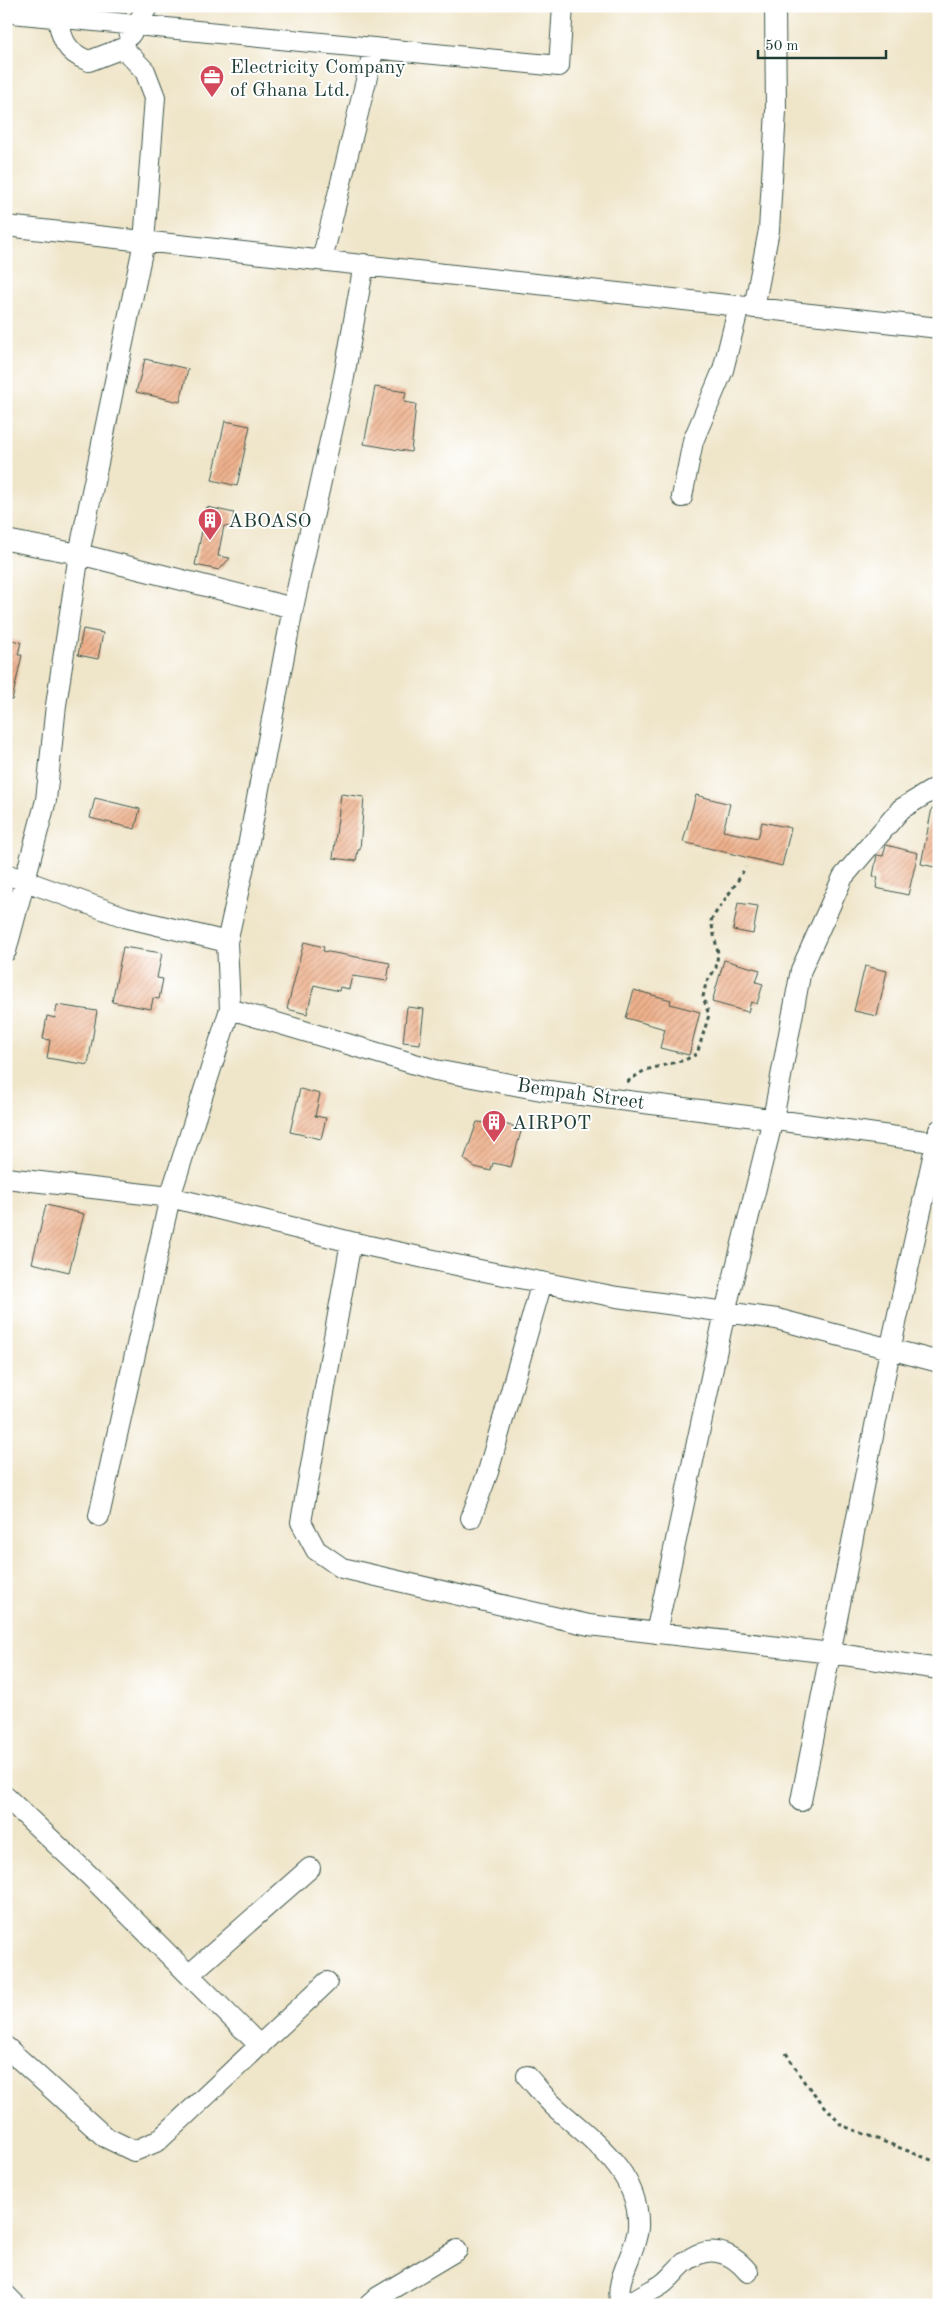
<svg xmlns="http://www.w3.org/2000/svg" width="945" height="2311" font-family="'Old Standard TT',serif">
<defs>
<pattern id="building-hatch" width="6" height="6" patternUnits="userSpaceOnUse" patternTransform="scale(1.25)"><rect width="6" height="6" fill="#efb18c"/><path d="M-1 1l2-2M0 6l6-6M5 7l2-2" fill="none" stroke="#c19173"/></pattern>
</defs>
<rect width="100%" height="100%" fill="#fff"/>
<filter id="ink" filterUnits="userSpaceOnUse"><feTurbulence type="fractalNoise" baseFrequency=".02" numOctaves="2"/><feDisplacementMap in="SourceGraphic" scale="10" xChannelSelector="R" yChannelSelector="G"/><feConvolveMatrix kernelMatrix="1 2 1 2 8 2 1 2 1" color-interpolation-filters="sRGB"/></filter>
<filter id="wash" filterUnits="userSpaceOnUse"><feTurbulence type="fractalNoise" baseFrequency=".0096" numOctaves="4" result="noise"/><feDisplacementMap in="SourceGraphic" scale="20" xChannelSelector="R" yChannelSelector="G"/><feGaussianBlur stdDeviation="1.12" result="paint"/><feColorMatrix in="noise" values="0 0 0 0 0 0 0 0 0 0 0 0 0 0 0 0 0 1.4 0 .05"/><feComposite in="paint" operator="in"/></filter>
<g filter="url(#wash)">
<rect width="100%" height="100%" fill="#efe5c9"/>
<g id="blocks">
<path fill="url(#building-hatch)" d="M145 359 188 369 180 402 136 392Z
M375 387 406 392 404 402 416 404 411 452 364 444Z
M225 421 250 426 237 486 212 480Z
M207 507 234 513 231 527 224 526 218 556 230 558 219 570 195 565Z
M83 629 103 633 98 659 78 655Z
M6 639 21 642 18 655H22L12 700 6 699Z
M341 794 364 797 360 850H358L356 861 333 858Z
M696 795 730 804 723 831 758 838 762 822 791 828 782 866 683 842Z
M95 798 140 809 135 829 90 818Z
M932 808 939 809V868L921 864Z
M886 845 918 853 908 895 876 888 878 877 873 876 877 855 883 856Z
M738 903 758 906 753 934 733 930Z
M304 942 324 947 323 951 390 963 387 981 352 976 349 989 340 987 339 991 314 985 307 1014 287 1009Z
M123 947 162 953 157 978 163 979 159 999 153 998 151 1009 112 1002Z
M724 960 760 970 756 982 763 984 757 1004 751 1002 748 1012 712 1002Z
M865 966 887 971 877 1016 854 1011Z
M634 990 671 1000 670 1004 700 1012 689 1055 660 1048 665 1029 626 1018Z
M57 1005 97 1011 88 1065 47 1058 50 1040 43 1039 47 1016 55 1018Z
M407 1007 424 1009 420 1044 403 1042Z
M300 1089 320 1094 315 1116 326 1118 321 1139 290 1132Z
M477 1122 503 1124 522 1128 511 1167 493 1163 491 1171 475 1167 464 1159Z
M46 1205 84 1214 69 1272 32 1263Z"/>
</g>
</g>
<g filter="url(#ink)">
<use href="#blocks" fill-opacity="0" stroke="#3e564a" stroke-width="1"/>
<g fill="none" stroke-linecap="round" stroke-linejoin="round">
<defs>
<path id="minor" d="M12 13 559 66 563 6
M130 35 148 6
M6 226 939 328
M322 260 374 48
M754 308 769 230 776 111 775 6
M682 497 693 441 723 370 739 306
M6 540 79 554 293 608
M6 874 125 917 227 942
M6 951 46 800 56 705 79 554 144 242 155 97 145 71 123 48 89 61C61 51 61 33 55 6
M230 1009 435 1070 541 1090 755 1117 939 1143
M6 1178 170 1197 351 1242 484 1271 617 1297 777 1319 939 1362
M351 1242 301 1522 316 1550 342 1568 589 1625 831 1653 939 1669
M99 1516 170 1197 230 1009 227 942 246 857 293 608 344 377 364 264
M471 1518 488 1472 542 1282
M656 1633 725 1312 773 1119 801 970 843 877 901 809 939 786
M6 1797 92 1878 260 2046
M801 1801 890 1350 939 1130
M190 1974 310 1868
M6 2047 105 2137 134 2151 158 2141 327 1982
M527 2076C536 2086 545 2098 555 2107 591 2139 641 2173 638 2228 636 2254 613 2279 621 2305
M6 2295 16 2305
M369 2305 378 2297 457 2250
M629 2305C639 2294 655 2291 665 2282 672 2276 677 2269 684 2263 707 2244 730 2250 748 2272"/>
</defs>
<use href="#minor" stroke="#3e564a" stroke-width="22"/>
<path stroke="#3e564a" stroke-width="3" stroke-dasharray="4 4" stroke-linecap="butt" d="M627 1082 645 1070 685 1060 697 1054 709 1015 703 997 706 983 716 968 718 953 711 921C721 902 737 886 745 867
M786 2053 805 2083 841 2125 939 2163"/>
<use href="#minor" stroke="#fff" stroke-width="20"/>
</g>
</g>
<defs>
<symbol id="office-pin" viewBox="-11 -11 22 30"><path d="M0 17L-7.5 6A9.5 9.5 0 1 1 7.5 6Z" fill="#d1495b" stroke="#fff"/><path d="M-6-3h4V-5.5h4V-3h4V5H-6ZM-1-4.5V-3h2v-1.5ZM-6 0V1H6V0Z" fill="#fff"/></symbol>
<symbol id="building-pin" viewBox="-11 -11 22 30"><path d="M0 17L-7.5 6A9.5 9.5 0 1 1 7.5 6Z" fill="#d1495b" stroke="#fff"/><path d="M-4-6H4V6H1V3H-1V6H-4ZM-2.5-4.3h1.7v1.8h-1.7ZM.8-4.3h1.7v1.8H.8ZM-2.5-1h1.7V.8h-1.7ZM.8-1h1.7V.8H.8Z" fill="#fff"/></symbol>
</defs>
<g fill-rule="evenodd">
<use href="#office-pin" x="198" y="63" width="28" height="38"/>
<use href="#building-pin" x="196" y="506" width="28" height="38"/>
<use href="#building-pin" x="480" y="1108" width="28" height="38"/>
</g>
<g text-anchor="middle" stroke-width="4" stroke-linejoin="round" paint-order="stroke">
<g font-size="20" fill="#1f3d34" stroke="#fff" text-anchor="start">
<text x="230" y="73">Electricity Company<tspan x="230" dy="23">of Ghana Ltd.</tspan></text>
<text x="228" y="527">ABOASO</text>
<text x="512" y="1129">AIRPOT</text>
</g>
<g font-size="20" fill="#1f3d34" stroke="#fff">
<text transform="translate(581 1093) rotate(8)" y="7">Bempah Street</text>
</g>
</g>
<rect width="945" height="2311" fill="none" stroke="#fff" stroke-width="25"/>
<path d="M758 50v8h128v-8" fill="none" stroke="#1f3d34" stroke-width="2.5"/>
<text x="765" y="50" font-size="15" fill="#1f3d34" stroke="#ffffff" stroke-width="4" paint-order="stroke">50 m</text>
</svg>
